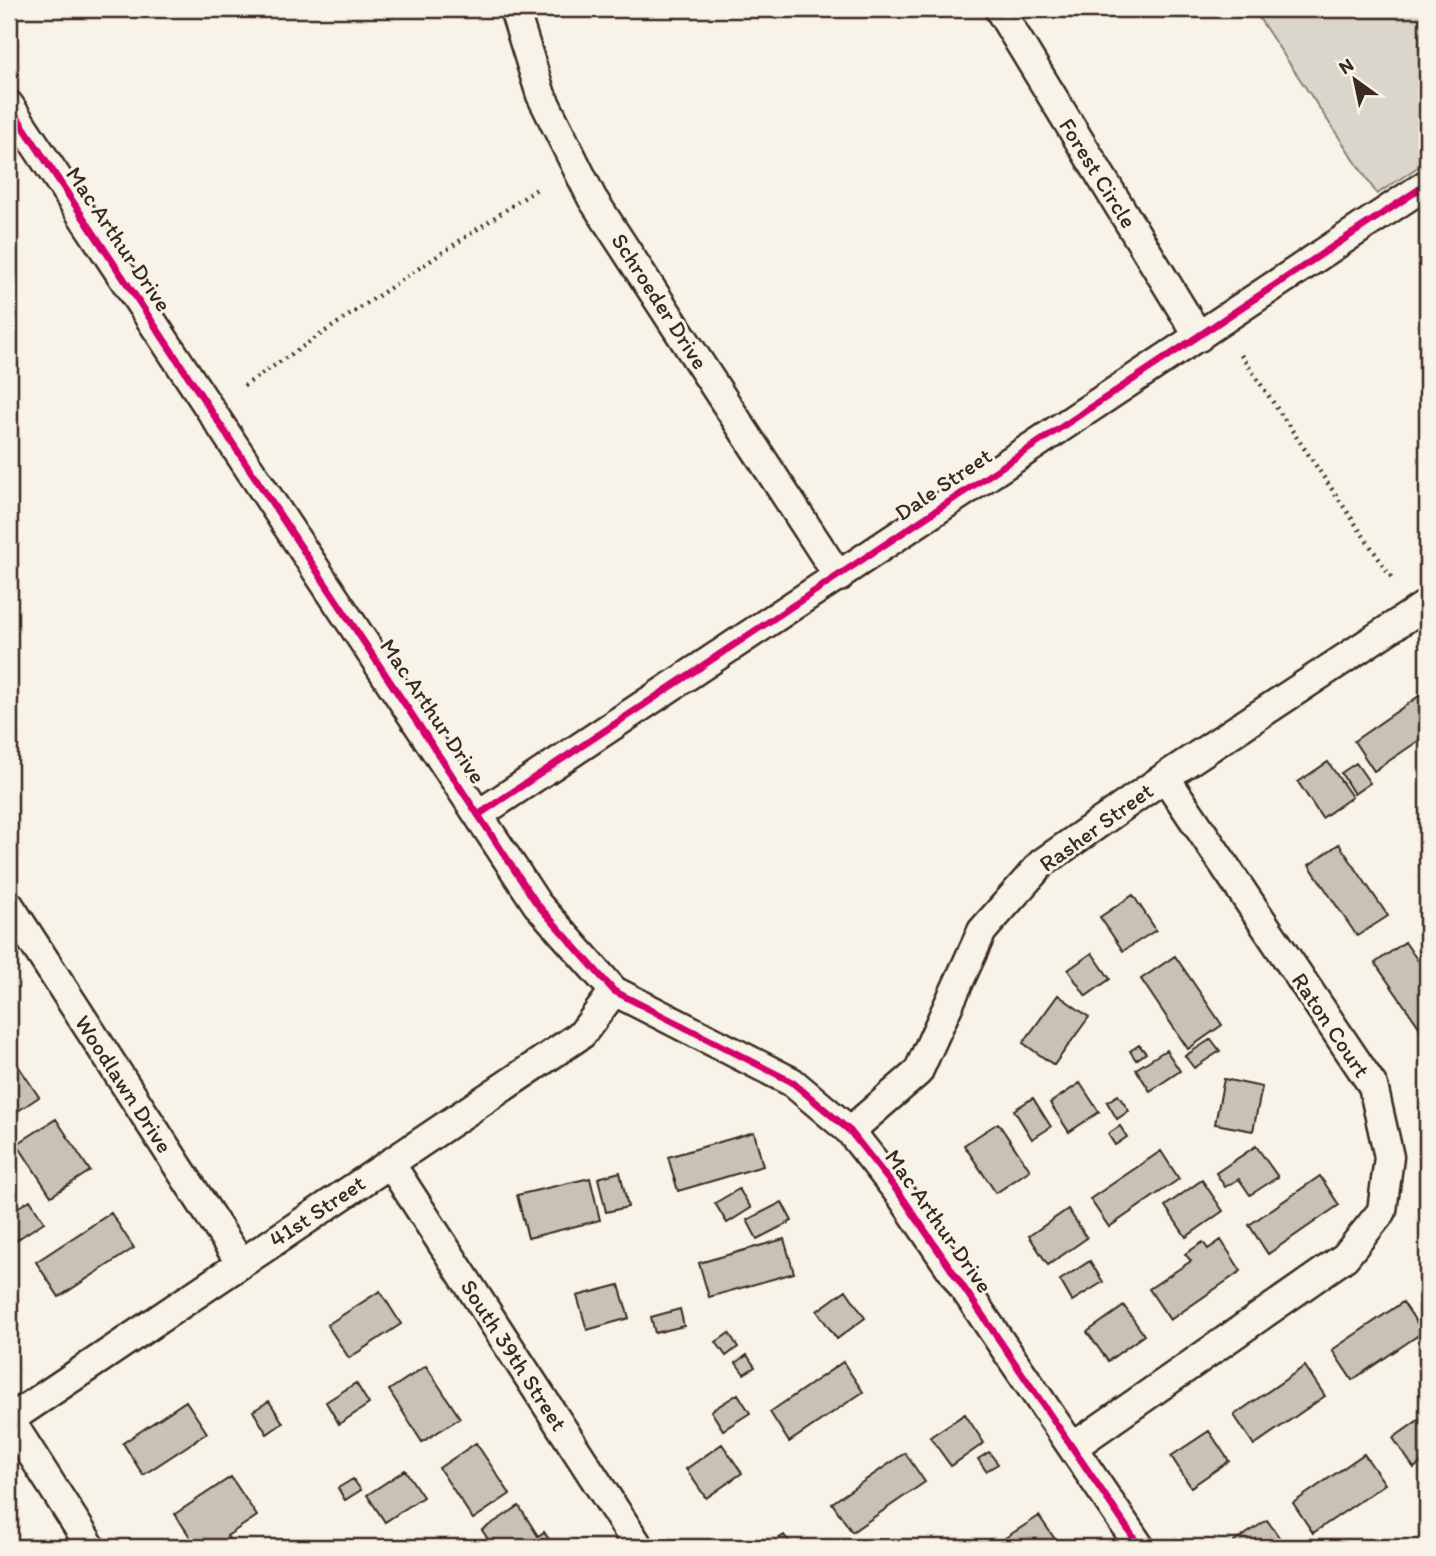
<svg xmlns="http://www.w3.org/2000/svg" width="1436" height="1556" font-family="Itim,sans-serif">
<rect width="100%" height="100%" fill="#f7f3e8"/>
<filter id="ink" filterUnits="userSpaceOnUse"><feTurbulence type="fractalNoise" baseFrequency=".0143" numOctaves="2"/><feDisplacementMap in="SourceGraphic" scale="14" xChannelSelector="R" yChannelSelector="G"/><feConvolveMatrix kernelMatrix="1 2 1 2 8 2 1 2 1" color-interpolation-filters="sRGB"/></filter>
<g filter="url(#ink)">
<path fill="#dbd6cb" stroke="#8b8074" stroke-width="2" d="M1253 9H1427V161L1377 194Z"/>
<path fill="#c8c1b6" stroke="#3b2a1e" stroke-width="2" d="M1425 692 1427 695V735L1374 771 1354 741Z
M1328 762 1352 797 1322 818 1298 782Z
M1356 763 1370 783 1354 794 1341 773Z
M1339 844 1388 916 1357 936 1309 865Z
M1133 895 1156 930 1123 951 1100 917Z
M1405 942 1427 974V1032L1424 1034 1375 963Z
M1092 953 1110 979 1086 996 1068 970Z
M1175 956 1222 1025 1188 1049 1141 979Z
M1058 995 1089 1017 1054 1065 1023 1043Z
M1211 1039 1220 1051 1194 1068 1185 1056Z
M1139 1045 1146 1053 1136 1060 1130 1051Z
M1166 1050 1180 1071 1150 1091 1136 1069Z
M9 1052 39 1097 9 1117Z
M1224 1079 1262 1087 1253 1131 1215 1124Z
M1080 1083 1099 1112 1069 1132 1050 1103Z
M1118 1095 1129 1111 1117 1119 1107 1102Z
M1033 1098 1051 1127 1032 1139 1014 1110Z
M56 1119 90 1171 51 1196 17 1144Z
M998 1123 1030 1170 996 1193 964 1145Z
M1120 1126 1127 1137 1115 1145 1108 1134Z
M754 1132 763 1166 678 1191 668 1157Z
M1256 1146 1278 1177 1250 1195 1239 1179 1225 1187 1216 1173Z
M1161 1151 1179 1179 1109 1227 1090 1199Z
M620 1172 628 1207 606 1212 598 1178Z
M1320 1176 1339 1205 1268 1254 1249 1225Z
M590 1178 600 1220 528 1238 517 1195Z
M1202 1180 1223 1211 1186 1237 1165 1206Z
M739 1189 751 1208 727 1223 715 1203Z
M30 1200 44 1222 9 1245V1213Z
M782 1202 792 1221 757 1239 747 1220Z
M1068 1209 1087 1238 1048 1265 1029 1236Z
M111 1213 134 1248 59 1297 36 1262Z
M784 1239 794 1273 709 1297 699 1263Z
M1221 1240 1241 1271 1170 1320 1149 1289 1191 1261 1185 1254 1203 1242 1208 1249Z
M1090 1261 1103 1282 1072 1301 1060 1280Z
M619 1285 629 1318 587 1330 577 1296Z
M846 1290 865 1318 837 1339 817 1311Z
M380 1291 401 1324 349 1358 327 1325Z
M1403 1302 1423 1332 1352 1380 1332 1350Z
M1124 1306 1144 1335 1108 1361 1087 1332Z
M680 1309 684 1326 655 1333 651 1317Z
M729 1333 738 1347 726 1356 716 1342Z
M747 1355 755 1367 744 1374 736 1363Z
M843 1362 863 1392 789 1442 770 1412Z
M426 1366 460 1418 422 1442 389 1390Z
M1305 1366 1325 1396 1254 1445 1234 1415Z
M356 1383 369 1404 339 1424 326 1402Z
M738 1394 750 1413 723 1430 711 1411Z
M186 1401 207 1433 143 1475 123 1443Z
M269 1401 283 1423 267 1434 253 1411Z
M965 1414 984 1443 951 1466 930 1437Z
M1427 1414V1458L1414 1468 1393 1438Z
M1209 1431 1229 1461 1191 1487 1171 1456Z
M476 1443 510 1494 473 1519 439 1468Z
M722 1444 742 1473 706 1498 686 1469Z
M989 1452 998 1464 986 1471 978 1459Z
M905 1453 925 1482 852 1532 832 1503Z
M1364 1454 1385 1484 1313 1533 1293 1503Z
M405 1470 423 1497 385 1522 367 1495Z
M231 1477 257 1516 227 1536 234 1547H184L183 1545 192 1540 175 1514Z
M353 1479 361 1490 345 1500 338 1488Z
M519 1506 538 1536 544 1532 554 1547H493L482 1530Z
M1039 1516 1059 1545 1056 1547H1007L1002 1540Z
M1267 1520 1286 1547H1238L1234 1542Z
M784 1535 793 1547H766Z"/>
<g fill="none" stroke-linecap="round" stroke-linejoin="round">
<defs>
<path id="street" d="M514 9 541 95 592 198 839 577
M999 9 1199 337
M9 105 537 904 614 991 792 1082 850 1131 902 1197 1140 1547
M478 815 1427 184
M9 905 240 1262
M850 1131 918 1072 982 931 1042 863 1165 777 1427 604
M390 1163 639 1547
M9 1420 582 1034 614 991
M10 1420 91 1547
M1073 1447 1345 1257 1382 1211 1389 1157 1373 1086 1165 777"/>
</defs>
<use href="#street" stroke="#3b2a1e" stroke-width="33"/>
<path stroke="#3b2a1e" stroke-width="4.5" stroke-dasharray="2 5" stroke-linecap="butt" d="M1241 355 1394 581
M244 386 540 187"/>
<use href="#street" stroke="#f7f3e8" stroke-width="28"/>
<defs>
<path id="cycleway" d="M9 105 537 904 614 991 792 1082 850 1131 902 1197 1140 1547
M478 815 1427 184"/>
</defs>
<use href="#cycleway" stroke="#f7f3e8" stroke-width="11"/>
<use href="#cycleway" stroke="#d6006c" stroke-width="7"/>
</g>
</g>
<g text-anchor="middle" stroke-width="6" stroke-linejoin="round" paint-order="stroke">
<g font-size="23" fill="#3b2a1e" stroke="#f7f3e8">
<text transform="translate(1098 173) rotate(58)" y="8">Forest Circle</text>
<text transform="translate(119 239) rotate(56)" y="8">Mac Arthur Drive</text>
<text transform="translate(660 301) rotate(57)" y="8">Schroeder Drive</text>
<text transform="translate(943 484) rotate(-34)" y="8">Dale Street</text>
<text transform="translate(433 711) rotate(56)" y="8">Mac Arthur Drive</text>
<text transform="translate(1096 827) rotate(-36)" y="8">Rasher Street</text>
<text transform="translate(1331 1025) rotate(56)" y="8">Raton Court</text>
<text transform="translate(124 1084) rotate(57)" y="8">Woodlawn Drive</text>
<text transform="translate(317 1211) rotate(-34)" y="8">41st Street</text>
<text transform="translate(939 1221) rotate(55)" y="8">Mac Arthur Drive</text>
<text transform="translate(514 1355) rotate(57)" y="8">South 39th Street</text>
</g>
</g>
<rect width="1436" height="1556" fill="none" stroke="#f7f3e8" stroke-width="35"/>
<rect x="18" y="18" width="1401" height="1521" fill="none" stroke="#3b2a1e" stroke-width="2.5" filter="url(#ink)"/>
<g transform="translate(1355 80) rotate(327)" stroke="#f7f3e8" stroke-width="5" paint-order="stroke">
<path d="M0-5L12 26L0 18L-12 26Z" fill="#3b2a1e"/>
<text y="-10" font-size="19" font-weight="bold" text-anchor="middle" fill="#3b2a1e">N</text>
</g>
</svg>
